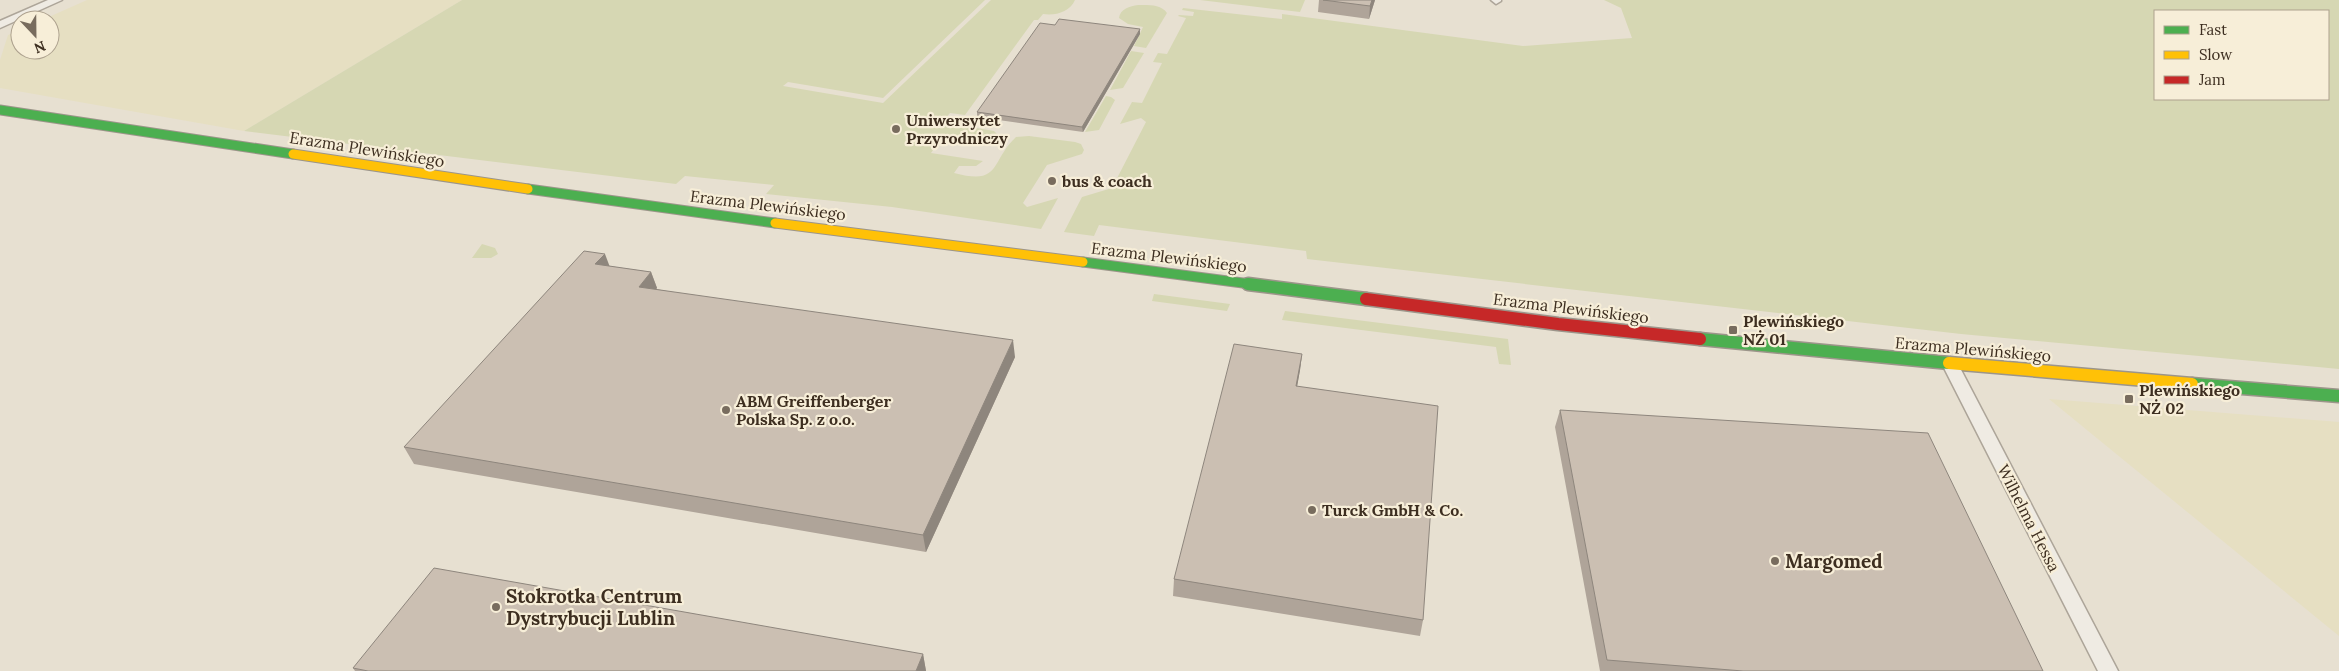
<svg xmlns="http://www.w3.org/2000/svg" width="2339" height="671" font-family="Lora,serif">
<rect width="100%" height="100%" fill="#e7e0d1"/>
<path fill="#e6dfc2" d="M87 0H462L244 131 0 88V60L8 35 20 30V50H50V20H42Z
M2049 399 2339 422V636Z"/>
<path fill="#d6d7b3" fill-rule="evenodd" d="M462 0H985L883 98 788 82 783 86 883 103 991 0H1075C1070 12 1055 16 1043 14L1038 20H1034L965 115 950 113 942 122 994 131 999 136 994 144 942 137 931 153 983 161 976 166H959L954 173C1002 186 990 161 1016 137L1029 136 1075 142 1081 144 1084 150 1082 154 1047 165 1023 203 1027 207 1058 198 1041 229 892 207 766 194 774 185 685 176 676 184 244 131Z
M1200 0H1305L1300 12Z
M1604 0H2339V369L1961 334 1307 259 1306 251 1099 225 1094 236 1064 232 1082 197 1112 188 1146 122 1141 118 1120 124 1132 102 1142 103 1162 63 1153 62 1158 53 1167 54 1186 18 1178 16 1179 15 1193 16 1194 12 1182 10 1183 8 1282 19V14L1523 46 1632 38 1621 8ZM2155 11H2328V99H2155Z
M1138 5C1148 5 1161 4 1167 13L1146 48 1134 46 1143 27 1128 24 1119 18C1120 9 1130 6 1138 5Z
M1131 51 1144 53 1123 88 1110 90Z
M1106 96 1111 97 1115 100 1099 130 1085 132Z
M482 244 495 248 498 254 491 258H472Z
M1154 294 1230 304 1227 311 1152 301Z
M1285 311 1508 339 1511 365 1499 364 1496 347 1282 320Z"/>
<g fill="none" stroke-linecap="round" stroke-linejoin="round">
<defs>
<path id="street" d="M48 0H62L0 28V21Z
M1491 0H1501V1L1496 4Z
M1950 359 1955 360 1958 364 2118 671H2098L1942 364 1945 360Z"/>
<path id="fast-far1" d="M0 110 293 154
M528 189 775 223
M1083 262 1258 285"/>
<path id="fast" d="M1248 284 1366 299
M1700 339 1949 363
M2192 384 2339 396"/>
<path id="slow-far1" d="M293 154 528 189
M775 223 1083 262"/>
<path id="slow" d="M1949 363 2192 384"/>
<path id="jam" d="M1366 299 1558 324 1700 339"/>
</defs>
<use href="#street" stroke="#ada599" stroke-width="3"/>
<use href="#fast-far1" stroke="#9c958a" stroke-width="11"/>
<use href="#fast" stroke="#9c958a" stroke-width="15"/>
<use href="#slow-far1" stroke="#9c958a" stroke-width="11"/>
<use href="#slow" stroke="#9c958a" stroke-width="15"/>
<use href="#jam" stroke="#9c958a" stroke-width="15"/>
<use href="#street" fill="#efebe3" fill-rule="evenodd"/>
<use href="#fast-far1" stroke="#4caf50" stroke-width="9"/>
<use href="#fast" stroke="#4caf50" stroke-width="12"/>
<use href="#slow-far1" stroke="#ffc107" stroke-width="9"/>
<use href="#slow" stroke="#ffc107" stroke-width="12"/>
<use href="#jam" stroke="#c62828" stroke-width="12"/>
</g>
<path fill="#afa499" d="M1319 0H1375L1369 19 1318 12Z
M1140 34 1083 132 977 117V112Z
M609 266 651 272 657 288 656 289 1015 357 926 552 414 464 404 447Z
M1302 354 1300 370 1297 387 1423 620 1420 636 1173 596 1174 579Z
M1560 410 2043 671H1600L1555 427Z
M923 654 926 671H355L353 668Z"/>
<path fill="#8e867d" d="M1372 0H1375L1369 19 1370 6Z
M1140 29V34L1083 132 1082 127Z
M605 254 611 270 595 264Z
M651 272 657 288 645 303 639 287Z
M1013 340 1015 357 926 552 923 535Z
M1302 354 1300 370 1294 403 1296 386Z
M923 654 926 671H916Z"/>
<path fill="#cbbfb2" stroke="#8e867d" d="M1323 0H1372L1370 6Z
M1059 19 1140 29 1082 127 977 112 1040 23 1055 25Z
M584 251 605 254 595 264 651 272 639 287 1013 340 923 535 404 447Z
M1234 344 1302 354 1296 386 1438 406 1423 620 1174 579Z
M1560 410 1928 433 2043 671H1743L1607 660Z
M434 568 923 654 916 671H368L353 668Z"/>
<g fill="#786c5e" stroke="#f7eed8" stroke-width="2">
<circle cx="896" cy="129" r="5"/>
<circle cx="1052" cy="181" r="5"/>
<rect x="1728" y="325" width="10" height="10" rx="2.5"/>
<rect x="2124" y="394" width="10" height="10" rx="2.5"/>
<circle cx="726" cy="410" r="5"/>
<circle cx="1312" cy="510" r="5"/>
<circle cx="1775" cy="561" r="5"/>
<circle cx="496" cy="607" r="5"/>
</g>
<g text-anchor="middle" stroke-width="4.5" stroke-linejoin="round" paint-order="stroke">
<g font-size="16" font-weight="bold" fill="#3d2e20" stroke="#f7eed8" text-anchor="start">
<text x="906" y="126">Uniwersytet<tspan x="906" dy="18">Przyrodniczy</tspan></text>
<text x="1062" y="187">bus &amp; coach</text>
<text x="1743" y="327">Plewińskiego<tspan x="1743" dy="18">NŻ 01</tspan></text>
<text x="2139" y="396">Plewińskiego<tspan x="2139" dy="18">NŻ 02</tspan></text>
<text x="736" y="407">ABM Greiffenberger<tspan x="736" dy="18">Polska Sp. z o.o.</tspan></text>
<text x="1322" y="516">Turck GmbH &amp; Co.</text>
</g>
<g font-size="16" fill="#3d2e20" stroke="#f7eed8">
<text transform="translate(367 149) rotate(9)" y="6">Erazma Plewińskiego</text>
<text transform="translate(768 205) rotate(7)" y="6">Erazma Plewińskiego</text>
<text transform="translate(1169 257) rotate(7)" y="6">Erazma Plewińskiego</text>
<text transform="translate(1571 308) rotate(7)" y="6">Erazma Plewińskiego</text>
<text transform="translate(1973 349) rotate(5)" y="6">Erazma Plewińskiego</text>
<text transform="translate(2029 518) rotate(63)" y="6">Wilhelma Hessa</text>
</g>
<g font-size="19" font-weight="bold" fill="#3d2e20" stroke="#f7eed8" text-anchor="start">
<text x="1785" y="568">Margomed</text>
<text x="506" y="603">Stokrotka Centrum<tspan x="506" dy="22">Dystrybucji Lublin</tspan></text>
</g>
</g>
<rect x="2154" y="10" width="175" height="90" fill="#f7eed8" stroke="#ada18e"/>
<rect x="2164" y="26" width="25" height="8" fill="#4caf50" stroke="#ada18e"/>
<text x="2199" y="35" font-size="15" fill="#3d2e20">Fast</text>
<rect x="2164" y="51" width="25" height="8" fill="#ffc107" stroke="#ada18e"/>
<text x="2199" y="60" font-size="15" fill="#3d2e20">Slow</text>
<rect x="2164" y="76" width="25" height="8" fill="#c62828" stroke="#ada18e"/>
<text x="2199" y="85" font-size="15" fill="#3d2e20">Jam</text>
<g transform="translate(35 35) rotate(158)"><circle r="24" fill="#f7eed8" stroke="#ada18e"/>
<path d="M0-4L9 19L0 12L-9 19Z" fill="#786c5e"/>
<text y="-8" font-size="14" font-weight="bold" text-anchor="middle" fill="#3d2e20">N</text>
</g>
</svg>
